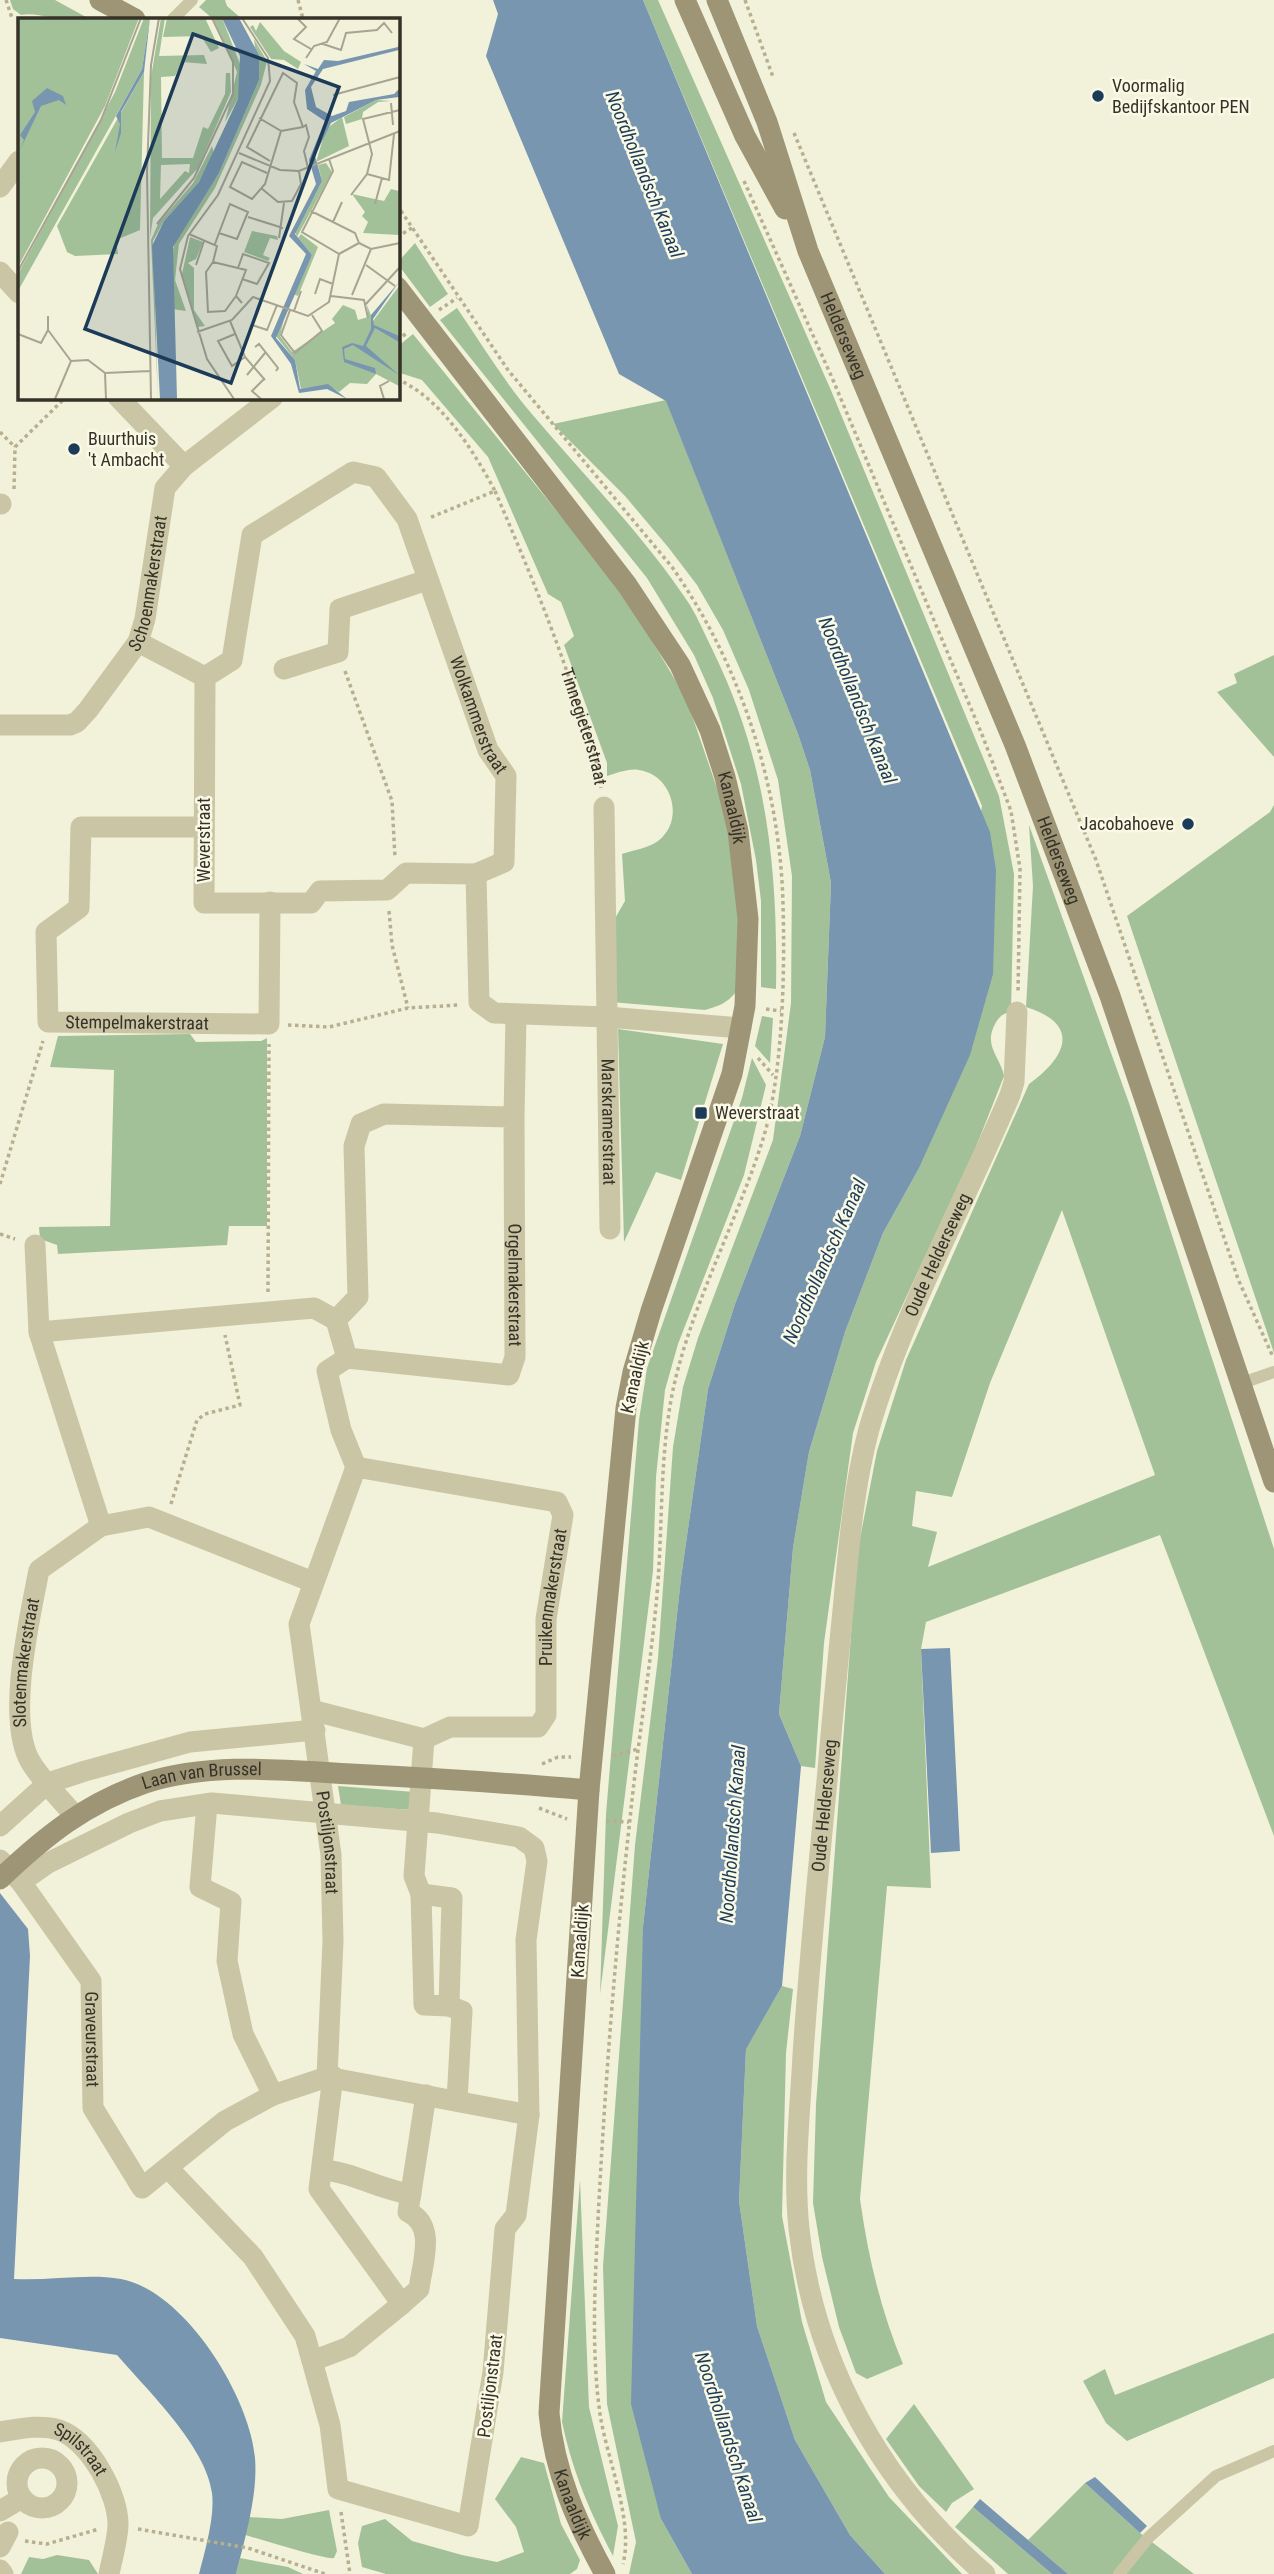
<svg xmlns="http://www.w3.org/2000/svg" width="1274" height="2574" font-family="'Roboto Condensed',sans-serif">
<rect width="100%" height="100%" fill="#f2f1da"/>
<path fill="#a3c199" fill-rule="evenodd" d="M10 0H55L86 17C67 27 42 11 21 15L13 9Z
M206 0H225L227 6 242 19H213L199 7Z
M643 0H658L830 388 999 796 1014 874 1011 1012C1002 1013 998 1018 994 1026 984 1047 1001 1058 1004 1076L976 1147 876 1362 853 1433 824 1643 815 1768 801 1766 779 1714 793 1548 809 1452 845 1332 883 1233 918 1170 982 806Z
M415 243 448 294 430 307 397 263Z
M457 308C481 343 503 380 531 413 584 476 644 535 690 605 699 620 706 637 714 653 767 762 778 868 776 989L761 987V901L756 860 741 784 713 698 694 655 647 578 440 320Z
M413 334 624 594 686 698 719 794 730 839 740 909 736 992C727 1003 719 1006 705 1010L611 1002 610 927 625 901 622 854C634 850 648 848 658 841 685 821 673 775 639 770 629 768 617 773 607 776V763L564 645 574 636 561 602 548 594 488 457 422 380 397 372V347Z
M666 400 798 734 810 770 831 883 825 1037 800 1136 735 1304 708 1389 681 1578 643 1927 661 2519 692 2574H629L636 2542 607 2404 603 2266 635 1845 658 1658 673 1447 683 1387 698 1338 773 1140 791 1003 792 876 778 780 749 690 723 630 697 585 668 547 625 496 553 424Z
M1274 655V757L1217 692 1237 683 1234 674Z
M1274 805V1353L1127 916 1270 812Z
M1029 825 1129 1103 1274 1549V1836L1160 1535 926 1622 921 1649 931 1888 887 1886 860 2199C868 2257 881 2311 903 2364L867 2379 856 2373 839 2327 822 2257 813 2203 816 2104 857 1554 877 1451 906 1360 1029 1084C1067 1057 1081 1024 1026 1007L1033 886ZM1062 1210 1155 1475 928 1567 937 1532 912 1526 916 1491 952 1497 990 1383Z
M762 1016 773 1018 770 1063 755 1046Z
M618 1029 723 1044 681 1180 656 1172 624 1242Z
M190 1034 196 1042 261 1041 267 1038V1226H229L227 1245 58 1254 57 1245 40 1239 39 1227 110 1226 114 1070 50 1067 58 1036Z
M752 1058 766 1085 744 1175 678 1344 665 1390 656 1477 653 1571 600 1994 606 1814 639 1420 647 1368 742 1098Z
M338 1786 414 1792 411 1810 341 1805Z
M782 1986 793 1989 786 2053 782 2216 802 2322 826 2402 889 2497 962 2574H885L850 2535 795 2440 757 2326 739 2201 746 2048Z
M580 2180 589 2407 618 2526 613 2556C590 2513 572 2470 562 2422Z
M1274 2333V2378L1127 2441 1106 2423 1083 2381 1105 2369 1115 2395Z
M914 2404 974 2489 952 2503 946 2512 919 2486 886 2439Z
M521 2457 544 2463 561 2524 580 2560 577 2569 570 2574H386L362 2567 358 2543 362 2526 385 2519 412 2541 462 2555 497 2562 524 2552 516 2527 495 2499Z
M1085 2483 1140 2533 1194 2574H1068L1028 2540Z
M973 2507 1052 2574H1008L955 2527Z
M329 2510 337 2551 334 2558C326 2560 260 2539 245 2535L249 2517 282 2519Z
M57 2555 89 2560 98 2574H21L29 2557 43 2559Z
M240 2558 288 2567 303 2574H236Z"/>
<path fill="#7896af" d="M493 0H643L990 832 996 870 993 974 970 1055 918 1170 883 1233 845 1332 809 1452 793 1548 779 1714 801 1766 782 1986 746 2049 739 2201 757 2326 795 2440 850 2535 885 2574H692L661 2519 631 2404 643 1927 681 1578 708 1389 735 1304 800 1136 825 1037 831 883 810 770 798 734 666 401 619 374 486 56 498 14Z
M950 1648 960 1851 931 1853 921 1649Z
M0 1893 28 1929 30 1956 14 2279C49 2281 87 2273 121 2279 185 2291 250 2397 255 2458 258 2495 245 2538 236 2574H199C205 2550 215 2518 212 2493 206 2446 147 2390 117 2355L0 2338Z
M1095 2477 1147 2526 1140 2533 1085 2483Z
M980 2499 1068 2574H1052L973 2507Z"/>
<g fill="none" stroke-linecap="round" stroke-linejoin="round">
<g stroke="#b6b090" stroke-width="3.5" stroke-dasharray="3.5 3.5" stroke-linecap="butt">
<path d="M6 0 12 18"/>
<path d="M298 0 303 19"/>
<path d="M745 0 773 77"/>
<path d="M794 133 1096 860 1238 1279 1273 1357"/>
<path d="M744 181 833 380 983 737 1011 811 1020 869 1018 993"/>
<path d="M397 205 508 370 672 567C740 664 780 785 783 904 785 971 783 1075 763 1139 736 1225 687 1313 671 1400 659 1468 663 1537 656 1605 649 1677 637 1748 630 1819 615 1952 605 2086 598 2219 595 2283 591 2350 600 2414 607 2460 634 2520 623 2564"/>
<path d="M397 237 412 228"/>
<path d="M397 244 401 249 397 252"/>
<path d="M439 310 457 298"/>
<path d="M397 340 407 333"/>
<path d="M397 379C441 398 473 450 495 491L429 518"/>
<path d="M0 432 15 447"/>
<path d="M14 489 15 447 66 397"/>
<path id="s1" d="M495 491C525 561 555 632 578 705 587 732 598 760 601 788"/>
<path d="M345 671 392 801 395 858"/>
<path d="M389 911 392 945 408 1008"/>
<path d="M766 1009 781 1011"/>
<path d="M288 1025 329 1027 408 1008 459 1005"/>
<path d="M758 1058 773 1075"/>
<path d="M0 1184 43 1041"/>
<path d="M0 1234 15 1239"/>
<path d="M268 1292 269 1044"/>
<path d="M171 1504 197 1420 205 1414 240 1405 225 1335"/>
<path d="M613 1756 638 1749"/>
<path d="M542 1764 558 1757H571"/>
<path d="M539 1808 567 1819"/>
<path d="M606 1821 629 1822"/>
<path d="M341 2512 350 2574"/>
<path d="M138 2529 248 2548 325 2574"/>
<path d="M25 2541 47 2544 99 2529"/>
</g>
<path stroke="#cac5a5" stroke-width="12" d="M173 19 192 0
M1242 1383 1274 1372
M1119 2574 1148 2538 1216 2476 1274 2451"/>
<g stroke="#cac5a5" stroke-width="21">
<path d="M0 187 19 161"/>
<path d="M0 272 19 293"/>
<path d="M118 397 184 466"/>
<path d="M0 504H1"/>
<path d="M138 642 205 677 204 903H311L320 891 387 890 406 873 476 874 479 1002 494 1013 607 1017 741 1028"/>
<path d="M284 669 338 652 340 609 427 580"/>
<path id="s2" d="M205 677 232 660 252 535 353 472 376 477 407 519 488 750 506 776 504 862 476 874"/>
<path id="s3" d="M0 725H70L77 722 88 710 138 642 145 619 165 488 184 466 273 397"/>
<path id="s4" d="M604 807 610 1229"/>
<path id="s5" d="M204 827H81L79 908 46 932 48 1022 269 1024 270 902"/>
<path id="s6" d="M514 1117 515 1357 509 1375 347 1358 336 1320 358 1297 354 1146 361 1124 384 1114 514 1117 516 1016"/>
<path d="M35 1245 39 1332 101 1526"/>
<path d="M39 1332 314 1308 336 1320"/>
<path d="M347 1358 327 1371 341 1430 356 1467"/>
<path id="s7" d="M311 1710 424 1739 450 1727H538L546 1715V1619L563 1515 557 1502 356 1467 299 1624 331 1855 333 1941 327 2077 529 2115"/>
<path d="M424 1739 414 1876 421 1894 424 2005 449 2006 462 2011 457 2101"/>
<path d="M207 1804 200 1887 231 1902 227 1961 243 2034 273 2095"/>
<path id="s8" d="M74 1815C60 1798 41 1780 30 1761 6 1718 30 1617 39 1570L101 1526 149 1517 313 1582"/>
<path d="M0 1826 48 1783 85 1771 190 1742 315 1730"/>
<path id="s9" d="M0 1860 21 1882 91 1981 93 2108 142 2188 225 2121 273 2095 327 2077"/>
<path d="M21 1882 48 1863 129 1823 160 1811 212 1803 437 1823 519 1837 534 1848 537 1861 526 1940 529 2115 516 2215 505 2229 493 2372 468 2526 338 2489 330 2425 305 2336 253 2257 168 2168"/>
<path d="M421 1894 452 1898 449 2006"/>
<path d="M333 2076 319 2189 402 2304 419 2289C422 2264 437 2225 408 2212L426 2095"/>
<path d="M322 2170C354 2172 379 2190 411 2194"/>
<path d="M312 2361 349 2347 402 2304"/>
<path id="s10" d="M0 2432C19 2429 40 2424 59 2430 90 2441 119 2495 118 2526 117 2542 112 2559 109 2574"/>
<circle cx="42" cy="2483" r="25"/>
<path d="M0 2511 22 2498"/>
<path d="M0 2547 8 2532"/>
<path d="M0 2570 3 2574"/>
<path id="s11" d="M985 2574C882 2485 814 2365 799 2229 793 2171 800 2113 803 2055 809 1964 818 1872 827 1781 832 1721 838 1660 844 1600 849 1543 854 1485 869 1429 902 1315 964 1205 1010 1095L1014 1082 1017 1012"/>
</g>
<g stroke="#9e9577" stroke-width="21">
<path d="M100 0 135 19"/>
<path d="M685 0 745 136 785 209"/>
<path id="s12" d="M717 0 767 122 808 251 1015 745 1110 996 1274 1482"/>
<path id="s13" d="M397 287 627 585 680 665 710 730 725 777 738 831 748 919 745 1006 732 1074 651 1311 633 1372 626 1408 589 1790 549 2413C554 2472 577 2523 605 2574"/>
<path id="s14" d="M0 1879C44 1837 86 1803 145 1783 211 1762 282 1770 351 1774 430 1778 510 1783 589 1790"/>
</g>
</g>
<g fill="#1c3b58" stroke="#faf9e6" stroke-width="2.5">
<circle cx="1098" cy="96" r="7"/>
<circle cx="74" cy="449" r="7"/>
<circle cx="1188" cy="824" r="7"/>
<rect x="694" y="1106" width="14" height="14" rx="3.5"/>
</g>
<g text-anchor="middle" stroke-width="5" stroke-linejoin="round" paint-order="stroke">
<g font-size="18" fill="#363227" stroke="#faf9e6" text-anchor="start">
<text x="1112" y="92">Voormalig<tspan x="1112" dy="21">Bedijfskantoor PEN</tspan></text>
<text x="88" y="445">Buurthuis<tspan x="88" dy="21">'t Ambacht</tspan></text>
<text x="1174" y="830" text-anchor="end">Jacobahoeve</text>
<text x="715" y="1119">Weverstraat</text>
</g>
<g font-size="18" fill="#363227" stroke="#faf9e6">
<text dy="6" stroke="none"><textPath href="#s12" startOffset="359">Helderseweg</textPath></text>
<text dy="6" stroke="none"><textPath href="#s3" startOffset="238">Schoenmakerstraat</textPath></text>
<text dy="6" stroke="none"><textPath href="#s2" startOffset="562">Wolkammerstraat</textPath></text>
<text dy="6" stroke="none"><textPath href="#s1" startOffset="252">Tinnegieterstraat</textPath></text>
<text dy="6" stroke="none"><textPath href="#s13" startOffset="625">Kanaaldijk</textPath></text>
<text transform="translate(204 840) rotate(-90)" y="6">Weverstraat</text>
<text dy="6" stroke="none"><textPath href="#s12" startOffset="926">Helderseweg</textPath></text>
<text dy="6" stroke="none"><textPath href="#s5" startOffset="424">Stempelmakerstraat</textPath></text>
<text dy="6" stroke="none"><textPath href="#s4" startOffset="315">Marskramerstraat</textPath></text>
<text dy="6" stroke="none"><textPath href="#s11" startOffset="1393">Oude Helderseweg</textPath></text>
<text dy="6" stroke="none"><textPath href="#s6" startOffset="168">Orgelmakerstraat</textPath></text>
<text transform="translate(635 1377) rotate(-77)" y="6">Kanaaldijk</text>
<text dy="6" stroke="none"><textPath href="#s7" startOffset="366">Pruikenmakerstraat</textPath></text>
<text dy="6" stroke="none"><textPath href="#s8" startOffset="170">Slotenmakerstraat</textPath></text>
<text dy="6" stroke="none"><textPath href="#s14" startOffset="233">Laan van Brussel</textPath></text>
<text dy="6" stroke="none"><textPath href="#s11" startOffset="826">Oude Helderseweg</textPath></text>
<text dy="6" stroke="none"><textPath href="#s7" startOffset="1055">Postiljonstraat</textPath></text>
<text transform="translate(580 1941) rotate(-86)" y="6">Kanaaldijk</text>
<text dy="6" stroke="none"><textPath href="#s9" startOffset="210">Graveurstraat</textPath></text>
<text transform="translate(490 2386) rotate(-83)" y="6">Postiljonstraat</text>
<text dy="6" stroke="none"><textPath href="#s10" startOffset="89">Spilstraat</textPath></text>
<text dy="6" stroke="none"><textPath href="#s13" startOffset="2347">Kanaaldijk</textPath></text>
</g>
<g font-size="19" font-style="italic" fill="#1c3b58" stroke="#faf9e6">
<text transform="translate(645 174) rotate(68)" y="7">Noordhollandsch Kanaal</text>
<text transform="translate(858 700) rotate(68)" y="7">Noordhollandsch Kanaal</text>
<text transform="translate(824 1261) rotate(-66)" y="7">Noordhollandsch Kanaal</text>
<text transform="translate(732 1834) rotate(-86)" y="7">Noordhollandsch Kanaal</text>
<text transform="translate(729 2437) rotate(72)" y="7">Noordhollandsch Kanaal</text>
</g>
</g>
<g transform="translate(18 18)">
<rect width="382" height="382" fill="#f2f1da"/>
<path d="M0 0H121L87 88 0 249ZM126 0H132L124 51 0 273V256L97 74ZM143 0H147L137 64 141 38 186 37 189 46 164 44 157 58 143 59 144 140H175L185 109 190 111 207 76 208 55H212L213 74 180 150 135 200 132 220 133 59ZM172 146 171 155 167 153 142 181 143 147ZM149 0H187L201 30 193 34 183 18 145 19ZM195 0H204L224 51 220 81 207 104 219 54ZM242 4 266 33 283 44 280 51 266 42 253 41 232 9 235 7 238 13ZM236 21 249 43 243 67 197 170 161 226 157 262 168 293 154 291 152 242 158 221 201 155 241 62ZM126 54 122 212 98 222 100 236 57 238 49 234 39 208ZM358 82 373 83 360 84 345 94 344 101 328 106 326 99ZM324 99 331 128 298 144 308 111ZM194 128 196 135 181 164 146 203 135 223 140 381 133 222 140 206 175 165ZM308 145 314 154 279 219 277 213 304 163 300 147ZM373 171 381 173V217L345 215 350 204 344 198 347 194 334 176 366 183ZM234 213 259 218 260 222 252 220 245 237 252 240 250 243 226 234ZM283 216 300 229 280 278 275 276 294 237 280 220ZM172 219 185 224 178 241 170 245 176 250V292L187 308 180 309 164 256ZM381 268V368L358 356 349 366 332 365 321 374 310 367 283 371 277 342 258 318 268 292 262 318 274 334 317 305 314 301 325 287 337 292 340 302 350 299 349 287 355 303Z" fill="#a3c199" fill-rule="evenodd"/>
<path d="M132 0 126 54 103 94V115L97 134 102 106 98 98 124 51ZM204 0H221L241 37V62L201 155 155 229 159 381H142L134 228 146 203 181 164 220 81 222 38ZM381 24V32L305 51 293 69 298 89 314 98 328 93 331 84 376 76 381 71V79L358 82 313 105 297 138 304 163 277 216 294 237 258 320 277 342 282 371 310 366 329 381 309 371 281 375 273 346 253 318 288 236 271 218 298 166 291 142 307 103 289 91 287 72 298 53 286 46 300 51 306 42 320 43 380 29ZM29 70 45 78 48 87 41 82 23 88 2 132 6 122 2 117 17 94 14 83ZM381 264 355 301 356 307 381 318V324L357 310 348 328 381 357 335 327 326 331 327 341 357 350 358 356 326 344 324 329 334 325 345 328 353 311V297Z" fill="#7896af"/>
<path fill="none" stroke="#a7a592" stroke-width="2" d="M279 0 288 9 276 21 293 31M305 26 323 32 328 15 359 12 366 5 374 15M288 40 296 28 309 24 322 0M315 77 382 59M373 85 375 107M241 100 263 113 247 166 234 181 212 169 224 144 249 155M263 113 285 109M221 135 262 152 281 153 382 113M252 143 229 129 265 55 279 65 276 84 285 109 288 107 291 119 286 133 290 150M349 156 371 162 376 116M243 170 260 184 274 183 283 166 281 153M333 177 349 156 354 136 345 101 382 92M357 186 364 160M293 193 337 215 341 225M230 199 265 210M315 204 324 184M139 206 176 160 215 76V44L194 0M171 216 199 228 195 244 228 252 218 278 224 285M261 220 266 185M197 226 201 215 219 221 230 194 212 186 201 215M321 236 341 225 353 231 382 225M195 244 188 254 190 294 207 293 218 278M178 247 186 223M348 247 377 268M220 250 225 236 251 245 239 266 224 261M0 253 83 102 123 0M297 276 302 261 315 266M334 277 353 231M313 278 346 282 350 300M347 287 382 249M272 292 263 317 277 335 304 313 294 297M276 293 283 273M212 303 227 339 247 362M234 307 249 312 259 287M30 312 53 343M179 314 214 302 235 279 290 298 311 284 321 236 284 214 315 153 311 141M0 316 23 325 30 312V298M217 316 200 323 214 348 227 339M237 329 241 326 260 350 258 353M87 355 132 353M229 357 247 335M37 381 53 343 70 342 87 355 88 381M133 381 129 154 133 47 141 0M216 381 189 341 162 251 170 218 200 177 252 63 250 40 224 0M243 381 234 373 246 361M366 381 362 368 371 363"/>
<path fill="#1c3b58" fill-opacity="0.15" stroke="#1c3b58" stroke-width="3.5" d="M175 16 321 69 213 365 67 311Z"/>
<rect width="382" height="382" fill="none" stroke="#363227" stroke-width="3.5"/>
</g>
</svg>
